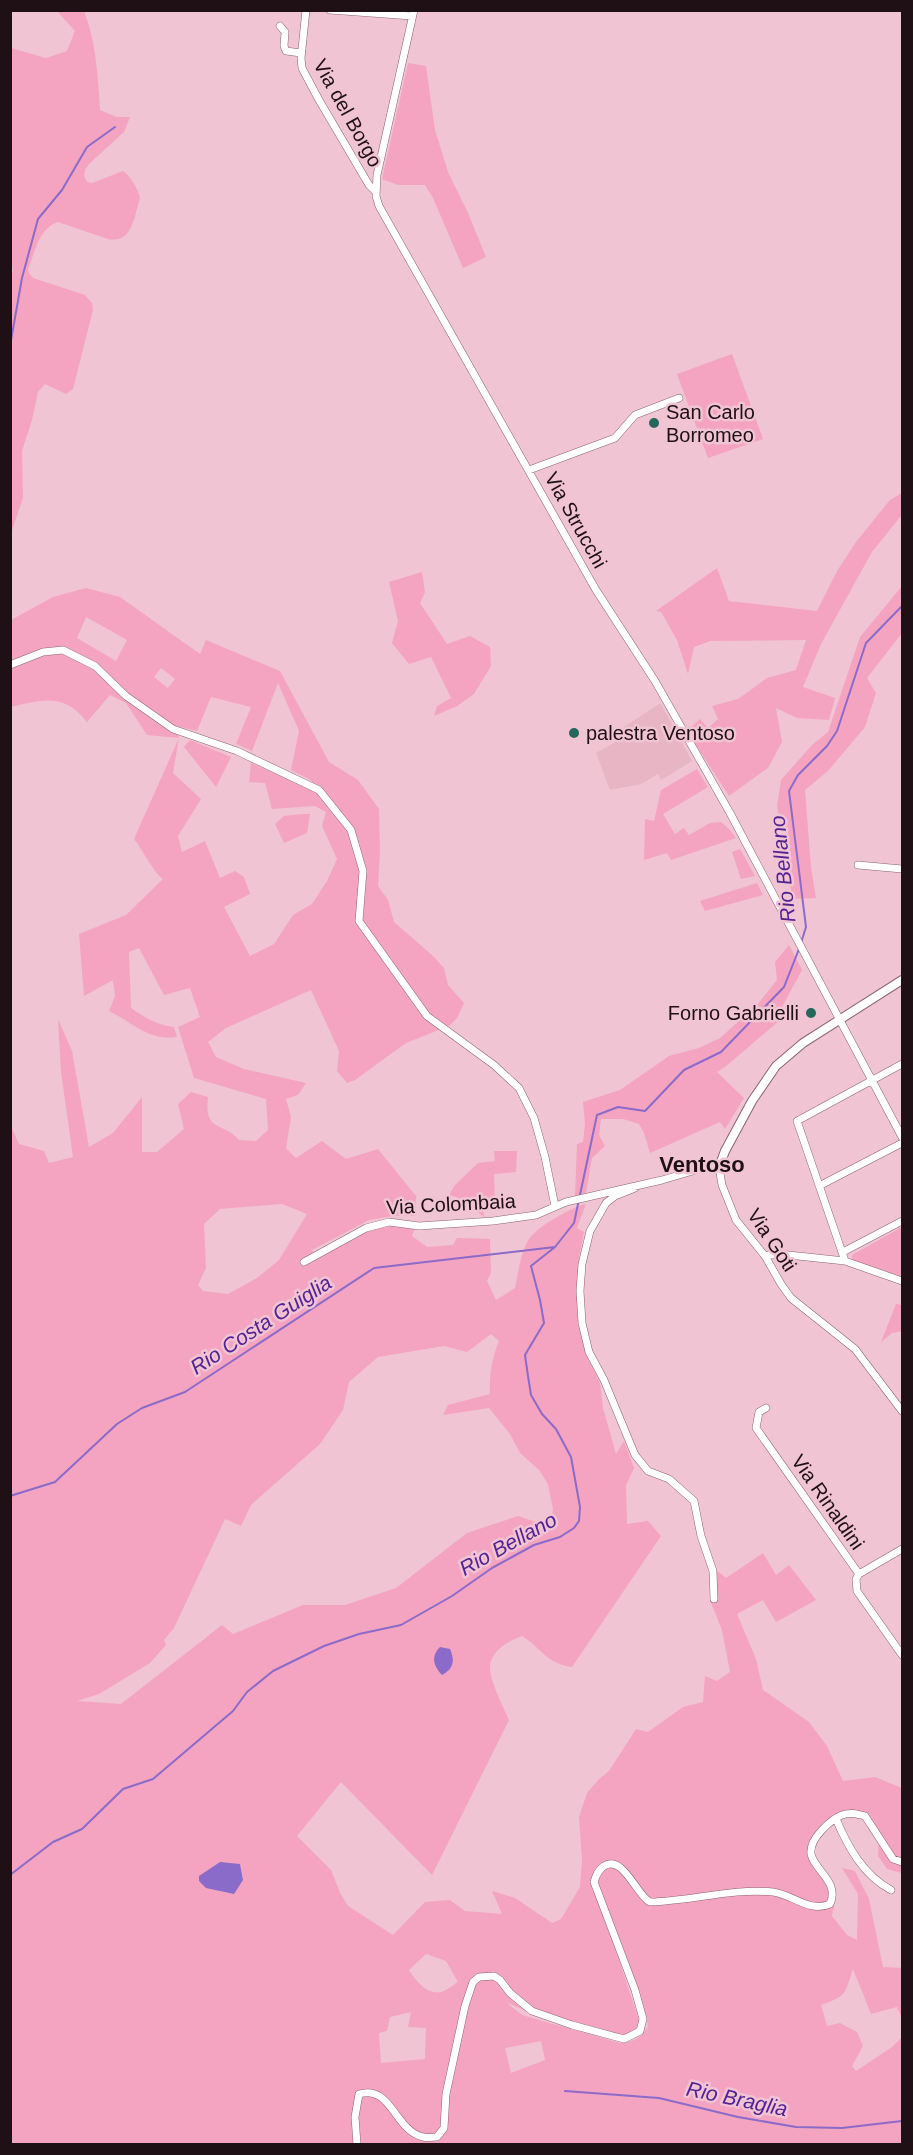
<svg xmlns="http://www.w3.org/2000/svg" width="913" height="2155" font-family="Helvetica,sans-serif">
<rect width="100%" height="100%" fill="#f0c4d2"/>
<path fill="#e7b5c4" d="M659 704H661L692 761 661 780 658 774 641 784 610 790 596 753 628 735 624 727Z"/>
<path fill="#f4a4c0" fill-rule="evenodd" d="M57 11H84C96 41 98 77 100 110L117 117H130L124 132 89 164 85 170 84 176 87 182 92 183 123 171C130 175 138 189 140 198 134 216 133 244 108 239L58 222C39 228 35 252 28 269L29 273 33 278 85 295 92 303 93 310 73 389 66 394 45 384 38 392 32 420 22 451 23 498 11 533 10 280 13 270 10 263 11 48 46 58 67 51 75 31Z
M408 63 426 66 435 130 448 172 468 213 486 257 463 268 433 198 425 185H398L382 179Z
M732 354 763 439 708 458 677 374Z
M902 493V517H900L872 552 821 644 803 687 835 698 829 720 797 718 776 708 782 742 768 768 729 796 687 731 700 719 708 728 718 719 712 706 738 699 767 678 796 670 806 640 710 641 694 647 688 674 677 640 661 612 656 611 717 568 729 601 817 611 837 571 856 542 890 500Z
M422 572 425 592 420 603 447 644 470 636 490 647 491 666 474 694 457 706 434 716 437 706 451 698 431 657 409 664 392 643 398 621 389 582Z
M902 586V633L867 678 876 693 865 727 828 771 805 790 811 867 816 898 792 899 789 870 777 806 781 780 812 745 828 732 860 637Z
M86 588 120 597 200 654 206 640 280 671 329 762 358 780 379 809 380 851 378 886 388 900 394 922 433 956 444 968 448 985 464 1003 457 1018 449 1026 406 1043 355 1080 347 1083 337 1071 339 1051 311 990 226 1028 208 1042 216 1057 244 1069 306 1083 298 1095 286 1099 291 1117 286 1148 296 1158 322 1141 346 1159 378 1149 416 1196 415 1216H393L369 1220 312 1250 318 1258 368 1230 393 1226 415 1227 412 1236 427 1247 453 1245 457 1238 490 1239 491 1273 487 1281 496 1300 515 1288C518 1274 521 1250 530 1238 538 1226 572 1207 586 1204L577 1228 584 1232 578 1262 577 1290 578 1323 586 1355 600 1383 603 1408 616 1454 624 1441 634 1468 626 1485 627 1524 648 1521 661 1536 572 1667C545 1663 543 1649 522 1636 510 1640 490 1651 490 1667 490 1682 503 1706 509 1720L432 1875 341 1782 297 1836 331 1870 340 1893 348 1906 393 1935 425 1902 450 1900 465 1911 502 1914 492 1891 515 1898 552 1923 561 1919 580 1887 582 1860 579 1817 587 1793 599 1779 609 1771 636 1729 648 1732 683 1707 703 1702 705 1676 717 1681 730 1672 722 1630 710 1600V1573L705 1560 726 1578 763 1553 776 1575 789 1565 816 1600 776 1622 763 1600 737 1614 756 1659 763 1690 809 1722 827 1746 843 1781 875 1777 902 1788V1873L887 1869 878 1856 879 1836 865 1816 842 1815 818 1835 811 1850 836 1895 832 1916 847 1935 857 1940 858 1894 842 1868 855 1871 869 1899 883 1967 902 1968V2018L897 2007 871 2014 853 1969C844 1995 848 1995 821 2005L827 2026 840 2023 857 2032 863 2046 852 2066 856 2071 892 2047 902 2037V2144H11L10 1124 19 1144 44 1151 49 1163 73 1157 61 1072 58 1019 72 1051 89 1147 113 1133 142 1097V1152H157L184 1129 178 1104 191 1092 208 1097C204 1133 222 1121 239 1140L256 1141 268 1130 266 1099 194 1078 178 1027 200 1017 190 988 164 995 139 948 129 952 131 1008C145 1018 157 1025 174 1027L177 1037C148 1041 134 1023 109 1011L115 996 113 980 84 996 79 934 126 915 163 879C154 873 142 849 134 839L179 738 147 735 126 703 110 695 87 722C65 693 43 699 11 707V620L53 597ZM86 617 127 640 116 661 77 638ZM161 668 175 679 168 688 154 677ZM278 683 299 731 291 770 311 780 314 791 251 763 249 782 265 783 272 809 315 806 326 812 322 826 337 859 327 881 312 904 293 915 274 944 250 956 224 907 250 894 244 877 235 871 220 878 205 841 182 852 178 836 201 799 173 773 179 737 172 725 197 731 211 697 251 707 236 744 252 751ZM282 1204 307 1214 279 1260 257 1278 228 1294 203 1291 198 1285 206 1268 204 1224 220 1209ZM491 1334 499 1341C492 1359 489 1374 490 1394L448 1405 443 1415 489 1408 510 1434 520 1453 539 1470 548 1484 553 1509 551 1527 518 1516 467 1533 396 1588 345 1605H303L233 1634 222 1625 121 1704 77 1701 99 1694 150 1663 166 1645 164 1640 174 1628 225 1519 241 1526 251 1505 320 1444 343 1410 349 1382 378 1357 444 1346 467 1352ZM240 1864 243 1880 220 1892ZM610 1933 640 2010 646 2014 648 2026C641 2038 634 2042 620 2043L522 2015 506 2002 535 2015 596 2027 623 2036 636 2029 639 2020ZM426 1954 446 1961 458 1982C453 1985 446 1991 441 1992 427 1995 415 1980 409 1970ZM411 2012 408 2027 426 2028 425 2059 381 2063 379 2033 387 2031 390 2017ZM541 2041 545 2060 511 2073 505 2048Z
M190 740 231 757 216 787 184 747Z
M697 769 708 787 663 814 675 834 684 828 689 835 710 823 721 822 729 829 736 838 671 860 667 853 644 860 645 819 654 821 661 790Z
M302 814H310L307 833 284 843 275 824 284 816Z
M740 849 755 876 741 879 732 852Z
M757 883 763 895 705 911 700 901Z
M789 945 802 970 783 1005 780 1020 725 1067 717 1072 744 1098 725 1129 720 1122 650 1153 644 1133 639 1124 623 1119H601L599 1135 605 1146 592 1158 586 1193 575 1196 577 1144 583 1142 585 1124 583 1102 620 1090 669 1056 699 1048 720 1038 757 1005 777 980 775 962Z
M494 1151H517L516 1172 494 1174 495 1203 483 1205 484 1217 462 1199 449 1195 455 1185 478 1163 495 1161Z
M902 1227V1281L852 1264V1255Z
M896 1304 902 1305V1331L892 1333 881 1342Z"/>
<path fill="#8a6bc9" d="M440 1647 450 1649C455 1660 454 1669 442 1675 434 1666 430 1657 440 1647Z
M220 1862 240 1864 243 1880 234 1894 206 1888 199 1881V1876Z"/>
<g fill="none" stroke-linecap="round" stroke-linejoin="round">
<path stroke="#8a6bc9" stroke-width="2" d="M10 346 22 278 38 219 62 190 87 147 115 127
M801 943 806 927 789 791 798 775 827 746 837 731 866 643 902 606
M10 1496 55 1482 117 1424 142 1408 185 1392 374 1268 555 1247
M10 1875 53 1842 82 1829 123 1789 153 1779 233 1711 247 1692 273 1671 324 1646 359 1634 401 1625 452 1596 492 1568 534 1545 560 1537 574 1528 579 1521 580 1507 571 1457 556 1429 542 1414 531 1395 528 1376 525 1355 544 1323 540 1300 531 1266 555 1247 574 1223 597 1115 618 1107 645 1111 684 1070 721 1052 784 987 799 949
M565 2091 659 2098 738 2117 796 2127 842 2128 902 2121"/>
<defs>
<path id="minor" d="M306 10 301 58 302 68 319 100 369 185 376 192
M330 10 412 16
M414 10 377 175 376 196 379 206 596 590 655 681 730 813 902 1137
M280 26 285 32 284 46 286 51 301 53
M529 470 615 438 635 415 679 398
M10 665 43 652 63 650 95 666 126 696 173 729 237 751 319 790 351 830 363 871 359 921 427 1016 494 1065 519 1088 534 1118 545 1157 555 1206
M858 865 902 869
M819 1186 902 1143
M635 1188 615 1196 606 1203 590 1231 582 1264 580 1291 582 1323 589 1352 604 1380 635 1455 648 1471 669 1479 694 1501 701 1536 713 1571 714 1599
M843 1252 902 1221
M765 1256 779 1254 845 1261 902 1281
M845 1261 797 1121 902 1064
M304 1262 366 1228 389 1222 419 1226 493 1221 536 1215 566 1202 662 1180 703 1168 719 1167 722 1185 736 1220 765 1256 781 1284 791 1298 855 1349 902 1411
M766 1408 759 1412 756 1428 859 1574 902 1549
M859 1574 856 1579 857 1591 902 1655
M836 1819C848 1847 863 1875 891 1890
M357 2144 355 2117 359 2094C391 2084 395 2131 423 2137 427 2138 433 2137 437 2137L444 2128 446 2094 465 2006 473 1982 479 1977 494 1976 500 1980 510 1993 532 2011 572 2025 624 2039 640 2031 643 2019 635 1990 594 1882C596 1875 598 1870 604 1866 623 1854 637 1896 650 1902 692 1901 731 1888 773 1892 794 1895 809 1913 830 1904 840 1882 814 1870 811 1854 809 1839 830 1820 842 1815 850 1812 857 1814 865 1816L893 1859 902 1862"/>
<path id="tertiary" d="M719 1167 725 1151 752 1101 776 1066 803 1043 902 980"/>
</defs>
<use href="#minor" stroke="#8b6471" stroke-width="8"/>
<use href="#tertiary" stroke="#8b6471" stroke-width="10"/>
<use href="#minor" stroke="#fff" stroke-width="7"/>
<use href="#tertiary" stroke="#fff" stroke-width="8"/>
</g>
<g fill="#23685a" stroke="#f0c4d2" stroke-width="2">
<circle cx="654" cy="423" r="6"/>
<circle cx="574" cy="733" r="6"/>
<circle cx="811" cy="1013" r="6"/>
</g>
<g text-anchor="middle" stroke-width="5" stroke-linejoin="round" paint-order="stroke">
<g font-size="20" fill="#1f1016" stroke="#f0c4d2">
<text transform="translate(348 113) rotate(61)" y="7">Via del Borgo</text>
<text transform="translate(576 520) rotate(61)" y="7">Via Strucchi</text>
<text transform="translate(451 1204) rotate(-3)" y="7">Via Colombaia</text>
<text transform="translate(772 1240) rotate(56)" y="7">Via Goti</text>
<text transform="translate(828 1502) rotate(55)" y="7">Via Rinaldini</text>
</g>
<g font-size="20" fill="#1f1016" stroke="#f0c4d2" text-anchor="start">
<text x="666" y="419">San Carlo<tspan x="666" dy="23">Borromeo</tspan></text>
<text x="586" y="740">palestra Ventoso</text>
<text x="799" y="1020" text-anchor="end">Forno Gabrielli</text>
</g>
<g font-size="21" font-style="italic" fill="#532294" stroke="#f0c4d2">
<text transform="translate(783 869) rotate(-96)" y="7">Rio Bellano</text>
<text transform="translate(261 1325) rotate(-33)" y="7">Rio Costa Guiglia</text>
<text transform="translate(508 1544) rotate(-29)" y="7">Rio Bellano</text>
<text transform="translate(737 2099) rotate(12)" y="7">Rio Braglia</text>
</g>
<g font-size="22" font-weight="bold" fill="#1f1016" stroke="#f0c4d2">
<text x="702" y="1172">Ventoso</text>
</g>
</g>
<rect width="913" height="2155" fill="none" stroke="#1f1016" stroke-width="24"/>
</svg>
